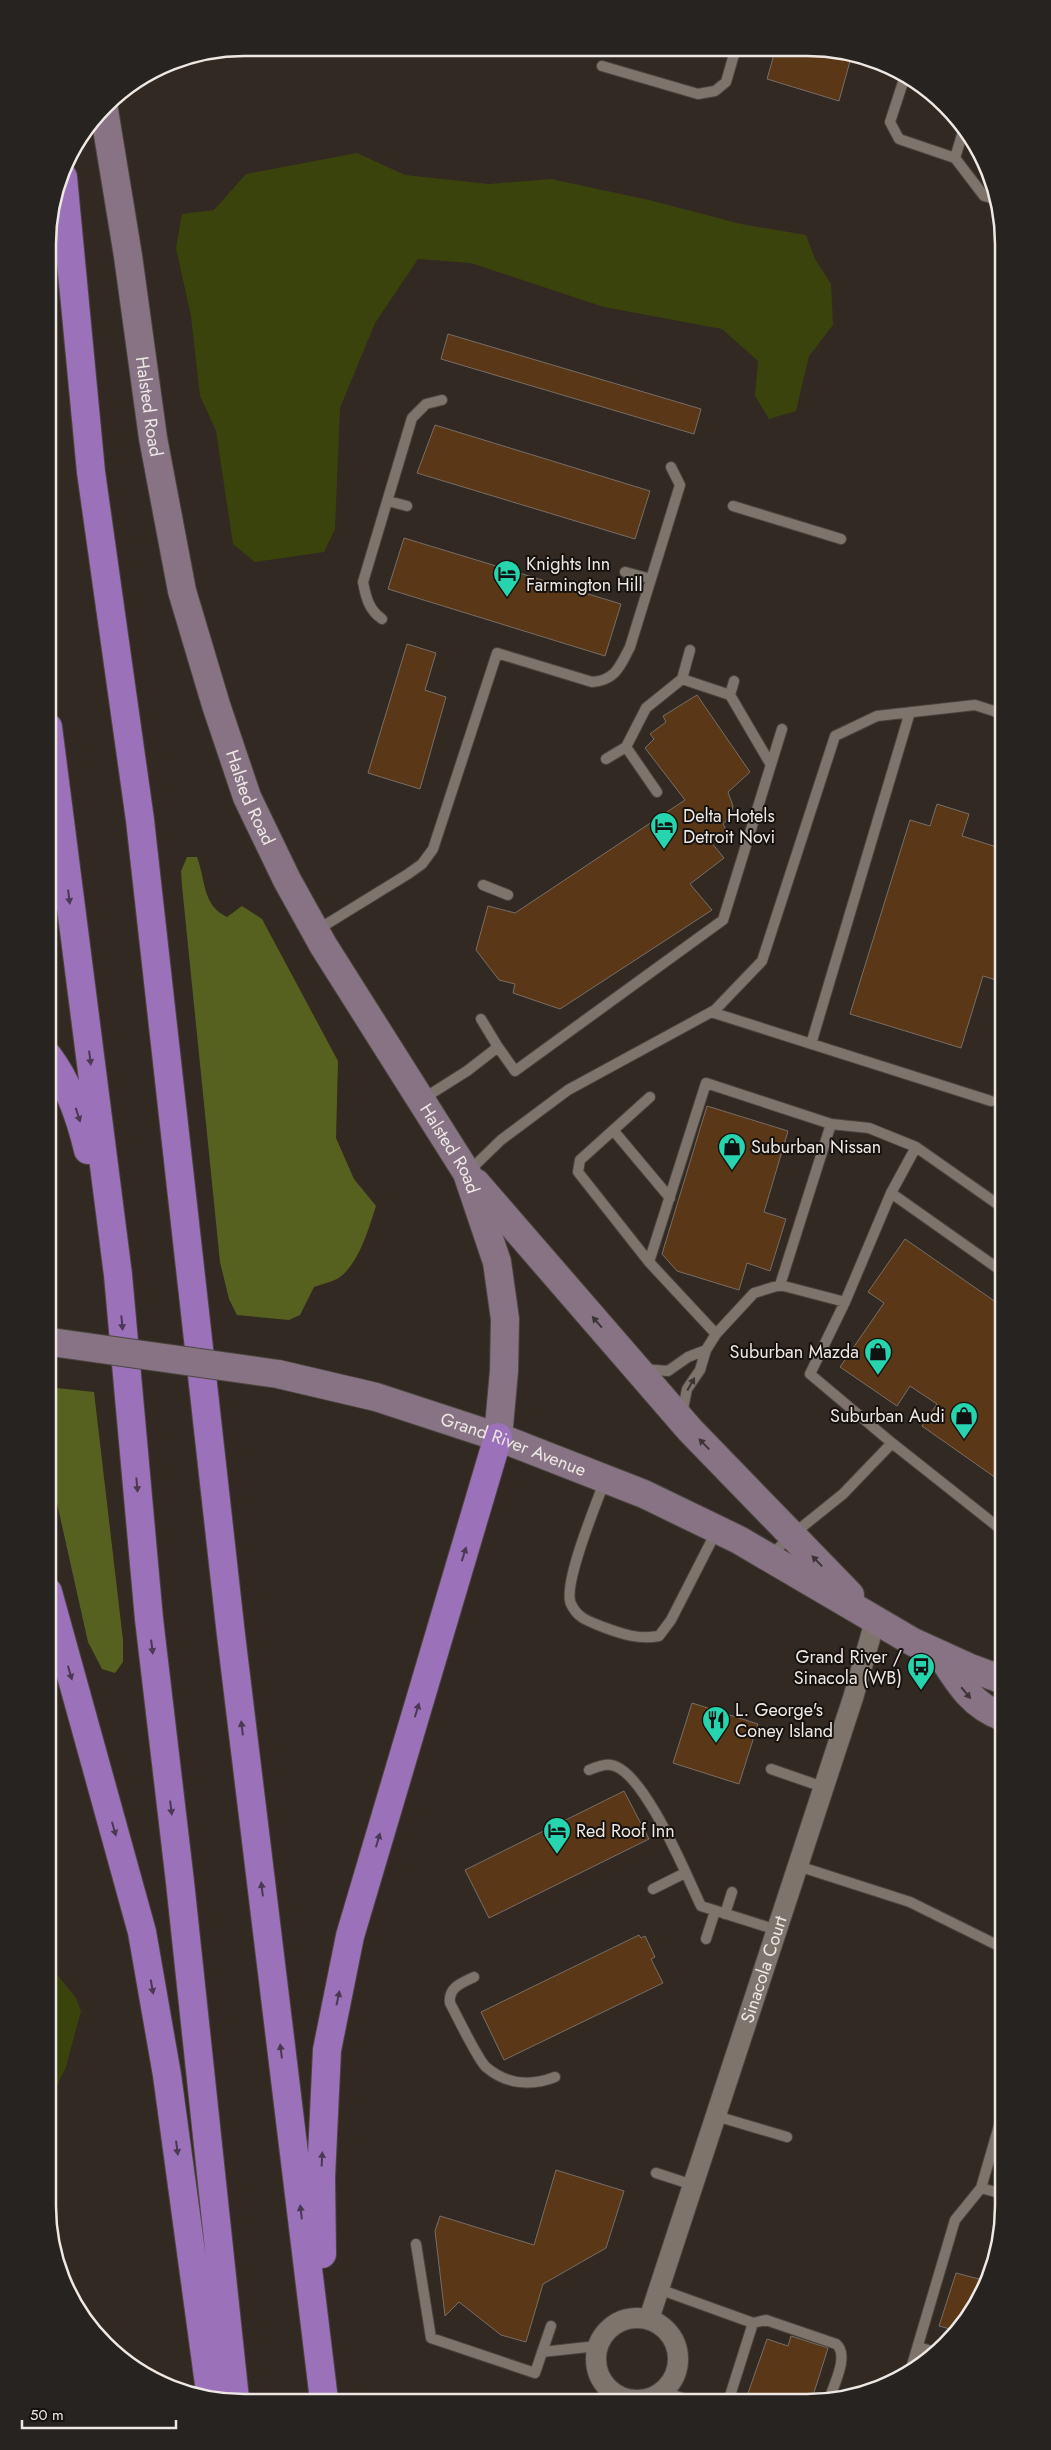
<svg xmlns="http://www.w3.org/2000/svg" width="1051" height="2450" font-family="Jost,sans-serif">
<rect width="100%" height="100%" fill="#312922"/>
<path fill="#3b430d" d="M357 153 405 175 489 184 551 179 649 200 741 224 806 235 815 259 831 284 833 325 809 356 796 411 769 419 755 396 758 361 722 329 604 307 471 263 418 259 375 323 340 408 335 529 324 552 255 562 233 544 216 431 200 396 191 316 176 248 182 214 214 210 246 174Z
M48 1941 55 1972 76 1998 81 2011 66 2067 48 2104Z"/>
<path fill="#57611f" d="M187 857H197C206 881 202 905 227 917L242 906 262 919 338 1061 336 1138 354 1179 376 1206C369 1228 359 1263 340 1277 333 1282 322 1284 314 1287L300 1315 289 1320 237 1315 229 1299 220 1262 182 886 181 871Z
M48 1387 94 1392 123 1640V1662L115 1673 102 1669 88 1642 48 1463Z"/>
<path fill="#5a3717" stroke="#786e66" d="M775 51H845L852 54 839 101 767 79Z
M448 334 701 409 694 434 441 359Z
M435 425 650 491 635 539 417 473Z
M404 538 621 604 605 656 388 589Z
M407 644 436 653 425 690 446 697 420 789 368 773Z
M697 695 750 772 728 792 733 806 730 816 723 824 727 831 711 842 724 858 690 884 712 910 560 1009 513 993 515 984 499 980 476 950 488 906 515 913 685 800 645 748 654 739 650 734 666 722 663 716Z
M937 804 969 814 962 836 1003 849V982L983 976 961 1048 850 1014 910 820 930 826Z
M707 1106 788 1131 764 1212 786 1219 770 1271 747 1263 739 1290 677 1271 662 1254Z
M905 1239 1003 1307V1483L922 1426 937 1404 910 1386 897 1406 840 1367 884 1303 868 1292Z
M692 1703 758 1724 739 1784 673 1763Z
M624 1791 649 1839 489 1918 465 1870Z
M639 1935 641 1938 645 1936 655 1957 651 1959 663 1983 504 2060 481 2012Z
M556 2170 624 2191 606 2248 543 2284 526 2342 501 2335 459 2302 445 2316 435 2231 440 2216 534 2245Z
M956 2273 987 2281 963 2326 957 2331 939 2326Z
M791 2336 828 2348 811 2402H760L747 2396 767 2339 788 2346Z"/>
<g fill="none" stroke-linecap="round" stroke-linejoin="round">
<defs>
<path id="service" d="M602 66 698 94 715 91 726 82 735 51
M905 76 890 122 899 139 955 158
M964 128 955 158 984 196 998 200
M388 501 407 506
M733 506 841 539
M625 572 651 579
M382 619C369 610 366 598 363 582L412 418 426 404 442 400
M682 679 730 695 771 765
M730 695 734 681
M626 747 657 792
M606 759 626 747 646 708 682 679 690 650
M483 885 508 895
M317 930 408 874 422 864 433 849 497 653 592 682C616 680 620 666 630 647L680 485 671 467
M711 1012 991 1101
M481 1019 498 1047
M811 1044 910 712
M421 1100 467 1071 498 1047 515 1071 723 920 782 729
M831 1124 869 1128 916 1147
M613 1130 670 1198
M468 1172 501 1140 568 1090 715 1010 762 961 835 736 877 716 975 705 1003 714
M891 1193 1003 1272
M649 1262 578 1172 580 1160 650 1097
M716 1334 649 1262 706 1083 831 1124 780 1285
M643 1369 668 1371 688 1357 706 1350
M682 1414 687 1389 700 1370 706 1350 716 1334 754 1293 780 1285 845 1302
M892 1443 1003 1531
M605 1480C597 1502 562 1585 571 1604 578 1619 589 1621 603 1627 622 1634 639 1640 659 1636L671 1620 717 1530
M769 1557 792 1535 843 1494 892 1443 810 1374 845 1302 891 1193 916 1147 1003 1208
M771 1769 823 1787
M589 1770C596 1767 604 1764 611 1765 644 1770 687 1877 701 1906L777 1930
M798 1866 910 1902 1003 1948
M653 1889 685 1873
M725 1914 732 1892
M706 1939 715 1911
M474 1977C462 1983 448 1987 450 2003 457 2016 478 2060 486 2067 507 2085 532 2086 555 2077
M716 2116 787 2137
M656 2173 693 2185
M981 2188 1003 2194
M416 2244 431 2338 535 2373 551 2326
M659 2289 753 2323 766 2320 836 2344C850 2355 833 2386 829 2400
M918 2347 935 2352
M542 2352 597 2346
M910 2372 955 2220 981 2188 1003 2112
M662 2391 693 2402
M623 2401 624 2399
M728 2402 753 2323"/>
<g id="minor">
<circle cx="637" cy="2359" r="41"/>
<path id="s1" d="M649 2319 853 1698 875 1621"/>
</g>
<g id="secondary">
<path id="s2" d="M104 110 128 256 153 438 182 591 216 705 247 797 287 880 323 945 467 1173 497 1262 505 1319 504 1371 498 1437"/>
<path d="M476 1183 690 1430 850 1595"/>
<path id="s3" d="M278 1374 376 1397 498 1437 644 1494 739 1540 913 1642 968 1667 1003 1680"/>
<path d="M941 1655C958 1682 972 1706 1003 1717"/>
</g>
<path id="motorway" d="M63 177 91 472 140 820 231 1635 324 2400
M48 727 118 1275 149 1619 180 1882 235 2399
M48 1056C69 1084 80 1116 88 1150
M48 1592 142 1932 167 2075 211 2399
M322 2254 321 2177 327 2050 350 1936 498 1437"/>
</defs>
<use href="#service" stroke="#4c453f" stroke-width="12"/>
<use href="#minor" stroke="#4c453f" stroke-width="22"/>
<use href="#secondary" stroke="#4c453f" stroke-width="30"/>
<use href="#motorway" stroke="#4c453f" stroke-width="30"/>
<use href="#service" stroke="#7e746c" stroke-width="10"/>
<use href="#minor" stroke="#7e746c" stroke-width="20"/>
<use href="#secondary" stroke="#877383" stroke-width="28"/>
<use href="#motorway" stroke="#9b71b9" stroke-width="28"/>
<defs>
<path id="secondary-bridge" d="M51 1342 278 1374"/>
</defs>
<use href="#secondary-bridge" stroke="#4c453f" stroke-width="30" stroke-linecap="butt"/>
<use href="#secondary-bridge" stroke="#877383" stroke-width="28"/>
</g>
<defs><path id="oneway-solid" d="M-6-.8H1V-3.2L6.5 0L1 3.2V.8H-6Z" transform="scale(1.25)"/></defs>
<g fill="#4b3853">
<use href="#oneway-solid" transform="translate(69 897) rotate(83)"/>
<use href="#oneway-solid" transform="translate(90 1058) rotate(83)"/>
<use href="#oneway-solid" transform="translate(78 1115) rotate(72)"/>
<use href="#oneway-solid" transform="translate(122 1323) rotate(85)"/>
<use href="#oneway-solid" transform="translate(137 1485) rotate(85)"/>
<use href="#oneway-solid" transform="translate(464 1554) rotate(-73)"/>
<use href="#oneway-solid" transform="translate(152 1647) rotate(83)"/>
<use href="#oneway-solid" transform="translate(70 1673) rotate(74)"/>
<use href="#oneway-solid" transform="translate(417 1710) rotate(-73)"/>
<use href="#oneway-solid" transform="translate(242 1728) rotate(-97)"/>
<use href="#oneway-solid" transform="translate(171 1808) rotate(83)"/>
<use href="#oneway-solid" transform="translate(114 1829) rotate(74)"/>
<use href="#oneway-solid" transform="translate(378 1840) rotate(-74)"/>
<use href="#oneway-solid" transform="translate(262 1889) rotate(-97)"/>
<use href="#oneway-solid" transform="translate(152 1987) rotate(80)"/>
<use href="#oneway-solid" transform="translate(338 1998) rotate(-78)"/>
<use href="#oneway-solid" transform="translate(281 2051) rotate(-97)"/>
<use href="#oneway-solid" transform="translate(177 2148) rotate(83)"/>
<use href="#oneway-solid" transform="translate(322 2159) rotate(-87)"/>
<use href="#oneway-solid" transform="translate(301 2212) rotate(-97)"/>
</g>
<g fill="#3e3438">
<use href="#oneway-solid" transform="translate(597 1322) rotate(-131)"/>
<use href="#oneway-solid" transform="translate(704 1444) rotate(-134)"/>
<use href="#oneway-solid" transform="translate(817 1561) rotate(-134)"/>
<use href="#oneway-solid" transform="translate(966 1693) rotate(50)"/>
</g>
<use fill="#3a3430" href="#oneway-solid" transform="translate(691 1384) rotate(-60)"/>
<defs>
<symbol id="hotel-pin" viewBox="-11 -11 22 30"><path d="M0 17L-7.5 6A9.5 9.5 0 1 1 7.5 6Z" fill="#26d5ae" stroke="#16120f"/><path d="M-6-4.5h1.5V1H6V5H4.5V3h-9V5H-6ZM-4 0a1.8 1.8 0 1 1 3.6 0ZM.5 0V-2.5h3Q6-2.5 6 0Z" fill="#111"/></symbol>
<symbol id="shop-pin" viewBox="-11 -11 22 30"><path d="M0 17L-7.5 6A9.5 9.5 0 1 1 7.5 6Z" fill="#26d5ae" stroke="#16120f"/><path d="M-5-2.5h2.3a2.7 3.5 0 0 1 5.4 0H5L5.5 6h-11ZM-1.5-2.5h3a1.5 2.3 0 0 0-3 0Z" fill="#111"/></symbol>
<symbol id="bus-pin" viewBox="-11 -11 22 30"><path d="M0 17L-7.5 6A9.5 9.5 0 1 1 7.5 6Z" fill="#26d5ae" stroke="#16120f"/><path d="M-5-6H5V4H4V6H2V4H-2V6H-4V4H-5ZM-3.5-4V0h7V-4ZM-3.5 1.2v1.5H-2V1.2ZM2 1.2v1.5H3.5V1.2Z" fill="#111"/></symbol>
<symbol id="restaurant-pin" viewBox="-11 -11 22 30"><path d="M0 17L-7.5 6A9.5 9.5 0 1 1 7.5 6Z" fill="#26d5ae" stroke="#16120f"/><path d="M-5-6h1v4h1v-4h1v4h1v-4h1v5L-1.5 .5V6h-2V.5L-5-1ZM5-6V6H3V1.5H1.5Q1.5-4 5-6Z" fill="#111"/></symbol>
</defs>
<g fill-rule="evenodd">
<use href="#hotel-pin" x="491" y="558" width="32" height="43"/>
<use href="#hotel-pin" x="648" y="810" width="32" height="43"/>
<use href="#shop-pin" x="716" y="1131" width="32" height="43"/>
<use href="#shop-pin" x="862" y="1336" width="32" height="43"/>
<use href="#shop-pin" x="948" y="1400" width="32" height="43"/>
<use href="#bus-pin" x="905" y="1651" width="32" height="43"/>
<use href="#restaurant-pin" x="700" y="1704" width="32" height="43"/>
<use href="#hotel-pin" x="541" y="1815" width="32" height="43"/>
</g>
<g text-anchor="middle" stroke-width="4" stroke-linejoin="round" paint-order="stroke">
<g font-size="18" fill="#eee8e4" stroke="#16120f">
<text dy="6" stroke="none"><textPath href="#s2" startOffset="300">Halsted Road</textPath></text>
<text dy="6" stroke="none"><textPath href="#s2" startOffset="705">Halsted Road</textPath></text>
<text dy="6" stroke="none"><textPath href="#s2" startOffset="1110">Halsted Road</textPath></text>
<text dy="6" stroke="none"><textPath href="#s3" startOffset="246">Grand River Avenue</textPath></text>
<text dy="6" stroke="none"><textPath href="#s1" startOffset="368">Sinacola Court</textPath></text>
</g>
<g font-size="18" fill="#eee8e4" stroke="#16120f" text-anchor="start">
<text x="526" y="570">Knights Inn<tspan x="526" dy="21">Farmington Hill</tspan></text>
<text x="683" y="822">Delta Hotels<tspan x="683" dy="21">Detroit Novi</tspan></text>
<text x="751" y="1153">Suburban Nissan</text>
<text x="859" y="1358" text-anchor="end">Suburban Mazda</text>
<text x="945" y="1422" text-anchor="end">Suburban Audi</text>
<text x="902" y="1663" text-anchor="end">Grand River /<tspan x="902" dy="21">Sinacola (WB)</tspan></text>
<text x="735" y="1716">L. George's<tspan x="735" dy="21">Coney Island</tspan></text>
<text x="576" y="1837">Red Roof Inn</text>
</g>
</g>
<path d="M0 0H1051V2450H0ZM244 56H807A188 188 0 0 1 995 244V2206A188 188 0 0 1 807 2394H244A188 188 0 0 1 56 2206V244A188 188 0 0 1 244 56Z" fill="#272320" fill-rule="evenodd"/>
<path fill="none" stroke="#eee8e4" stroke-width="2.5" d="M244 56H807A188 188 0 0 1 995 244V2206A188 188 0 0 1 807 2394H244A188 188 0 0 1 56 2206V244A188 188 0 0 1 244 56Z"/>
<path d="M22 2420v8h154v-8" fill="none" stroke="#eee8e4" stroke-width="2.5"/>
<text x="30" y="2420" font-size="15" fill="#eee8e4" stroke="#16120f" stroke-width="4" paint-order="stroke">50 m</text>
</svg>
